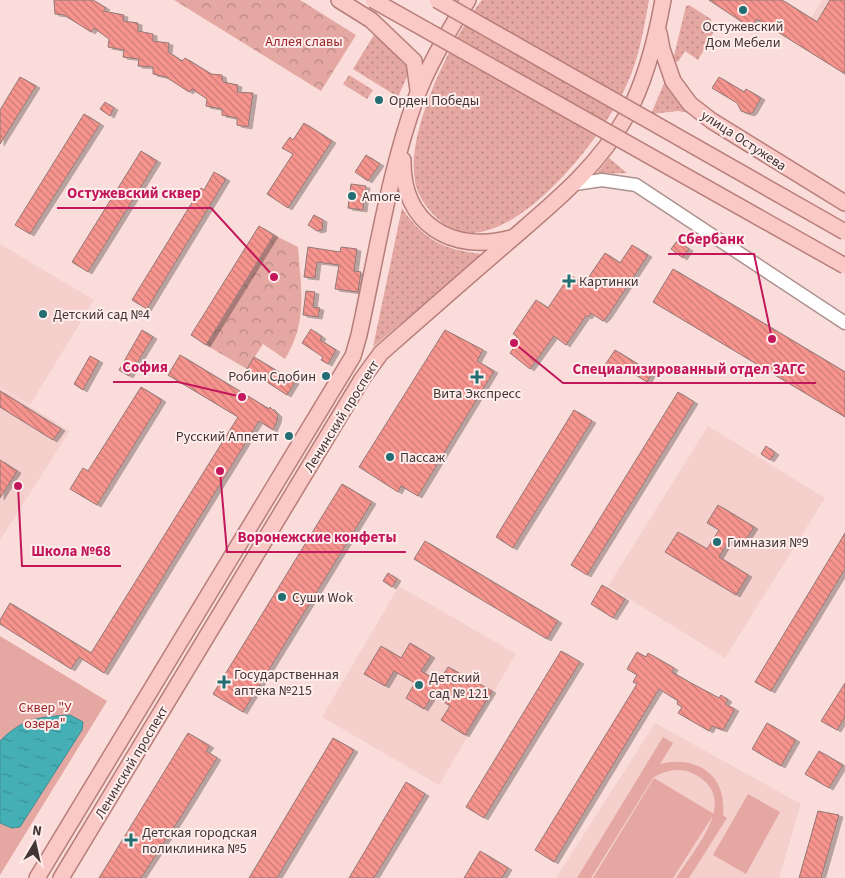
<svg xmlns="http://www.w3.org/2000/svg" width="845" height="878" font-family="'Source Sans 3',sans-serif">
<defs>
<pattern id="grass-dots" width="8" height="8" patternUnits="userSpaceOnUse" patternTransform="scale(1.25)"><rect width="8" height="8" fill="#e4a7a2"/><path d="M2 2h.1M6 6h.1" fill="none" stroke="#ba8985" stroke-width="1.8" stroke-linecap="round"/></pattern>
<pattern id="forest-crowns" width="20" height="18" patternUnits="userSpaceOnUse" patternTransform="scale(1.25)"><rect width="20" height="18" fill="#e4a7a2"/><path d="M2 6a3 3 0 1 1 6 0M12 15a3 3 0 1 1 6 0" fill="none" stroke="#ba8985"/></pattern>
<pattern id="water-ripples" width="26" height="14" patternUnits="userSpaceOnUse" patternTransform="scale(1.25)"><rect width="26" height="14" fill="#44b0b6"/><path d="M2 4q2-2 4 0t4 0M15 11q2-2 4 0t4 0" fill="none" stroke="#3a9095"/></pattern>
<pattern id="building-back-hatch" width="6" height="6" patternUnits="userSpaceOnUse" patternTransform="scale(1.25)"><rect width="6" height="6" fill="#f8948e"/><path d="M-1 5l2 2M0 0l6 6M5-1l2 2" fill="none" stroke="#ca7a75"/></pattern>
<filter id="shadow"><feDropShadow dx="4" dy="2" stdDeviation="0" flood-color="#0004"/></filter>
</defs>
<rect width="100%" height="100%" fill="#faddda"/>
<path fill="#f4cfcc" d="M822 0H845V39L811 18Z
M0 244 94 300 30 405 0 387Z
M0 388 70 431 0 540Z
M708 426 825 498 725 658 608 586Z
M399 586 516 654 439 785 322 717Z
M655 723 801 804 779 878H556Z"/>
<path fill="url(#grass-dots)" d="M482 0H649C644 28 639 58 627 84 605 134 525 239 464 233 452 231 440 222 432 213 422 202 415 190 414 173 410 125 452 37 482 0Z
M689 5 711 19 714 31 698 60 685 51 678 62 673 60 686 6Z
M374 35 395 50 402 63 407 65 414 61 398 97 353 69Z
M349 75 373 90 367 99 343 84Z
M665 81 671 92 690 113 678 111 651 114Z
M609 158 627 173 596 174Z
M402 208C424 241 445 250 483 254L373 347Z"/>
<path fill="url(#forest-crowns)" d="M174 0H300L356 35 321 91Z
M274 235 298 247C301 288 308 322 285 359L263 344 247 369 206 345Z"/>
<path fill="#e4a7a2" d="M0 636 107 701 0 875Z
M663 737 673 743 660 764C697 755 727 775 723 815L727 818 689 878H676C694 849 742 798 694 774 681 767 665 770 653 778L591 878H577Z
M654 778 714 814 673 878H593Z
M748 794 780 812 746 874 713 855Z"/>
<path fill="url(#water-ripples)" stroke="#438b8f" d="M70 715 83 722 82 730 20 827 12 828 0 823V741C23 718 39 717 70 715Z"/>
<path fill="url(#building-back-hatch)" stroke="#927876" filter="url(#shadow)" d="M54 0H93L106 8 103 11 124 15 123 21 138 23V31L153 34V41L169 43 168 52 182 61 185 58 211 74 222 75 223 82 238 85 237 92 253 93 248 127 237 125V118L222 115V109L206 106 207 99 192 89 189 92 166 77 153 74V67L138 66 139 59 123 57 124 50 108 47 109 39 94 28 91 32 64 15 55 14Z
M709 0H782L817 22 830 0H845V74L757 19 751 28Z
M20 77 36 86 0 144V110Z
M719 77 744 92 746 89 761 98 753 112 750 114 741 111 737 103 712 88Z
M105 102 114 108 110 116 100 109Z
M84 114 100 124 30 234 15 225Z
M304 123 332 141 288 208 267 194 293 154 282 148 290 137 293 140Z
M141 151 157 161 88 272 72 262Z
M366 155 380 164 368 181 355 172Z
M214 172 226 179 147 309 132 300 201 188 204 190Z
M351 184 366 186 363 210 348 208Z
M314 215 323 220 322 230 317 231 308 225Z
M259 226 274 235 206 345 191 335Z
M677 241 689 249 683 258 671 249Z
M632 245 648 255 607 317 603 321 591 313 588 317 586 316 566 345 554 336 530 369 510 353 515 346 511 344 517 336 513 334 536 300 548 308 570 275 584 284 605 253 620 263Z
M308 247 340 252 341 247 357 249 354 271 361 272 358 292 335 289 339 265 317 262 315 278 304 277Z
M673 269 845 372V417L653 302Z
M306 291 315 292 313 307 320 308 318 317 303 315Z
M311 329 322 337 320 340 336 350 328 364 321 360 323 357 302 343Z
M142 330 153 337 129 376 119 370Z
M445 330 483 350 477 361 494 371 418 496 401 486 398 492 359 467Z
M615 350 652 373 647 382 623 367 618 374 605 365Z
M180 355 269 409 270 407 278 415 277 421 273 430 259 421 104 673 79 657 71 669 0 624V620L10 603 91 653 238 417 168 375Z
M90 356 99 361 83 390 74 384Z
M254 357 295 382 287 395 247 369Z
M141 387 162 400 97 505 70 489 83 468 88 471Z
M0 391 61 429 53 440 0 407Z
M678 392 694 402 587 575 571 565Z
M574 410 592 421 513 548 496 537Z
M766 446 775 453 770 460 761 454Z
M0 460 17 471 0 498Z
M342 484 372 502 243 712 213 694Z
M718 505 754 527 743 544 731 537 719 557 748 575 736 595 665 552 678 532 707 549 719 530 707 523Z
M845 533V569L771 691 755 682Z
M425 541 558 621 547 639 414 559Z
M388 573 397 579 392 587 383 581Z
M602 585 625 599 613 618 591 604Z
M410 643 431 656 421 671 439 682 448 667 492 691 465 735 441 720 450 706 433 695 424 709 406 698 415 683 394 671 385 686 364 674 381 646 401 658Z
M561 651 580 662 484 818 466 807Z
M637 652 646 657 648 653 674 668 672 672 689 682 719 698 721 695 728 700 725 704 735 709 723 730 712 726 709 731 678 713 682 707 677 704 678 701 659 689 554 862 535 850 637 684 633 682 637 675 627 669Z
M845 683V717L837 730 821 721Z
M767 723 796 740 781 766 752 749Z
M188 733 210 746 206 751 217 758 182 815 141 878H99Z
M333 738 354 750 277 878H249Z
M819 751 843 765 829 788 805 774Z
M406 782 425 794 374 878H349Z
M818 811 839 815 821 878H799Z
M480 851 508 868 502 878H464Z"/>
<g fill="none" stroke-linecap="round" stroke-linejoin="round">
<defs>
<path id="minor" d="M575 184 602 180 636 185 845 323"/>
<path id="major" d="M339 0 371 20 414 61 418 90
M659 33 662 49 673 81 690 104 712 121 845 203
M403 160C402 224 452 254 511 238
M37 878 353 356 359 335C376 258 389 172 416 98 429 64 449 30 468 0
M61 878 362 379 381 353C422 317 464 280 506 244 551 205 597 169 627 115 646 80 656 39 663 0"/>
</defs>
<use href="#minor" stroke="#ac918f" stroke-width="15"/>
<use href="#major" stroke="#b77e79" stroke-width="18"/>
<use href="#minor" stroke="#fff" stroke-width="12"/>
<use href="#major" stroke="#fac8c5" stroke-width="15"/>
<defs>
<path id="major-bridge" d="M373 0 845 266
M437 0 845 232"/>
</defs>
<use href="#major-bridge" stroke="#b77e79" stroke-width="18" stroke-linecap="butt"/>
<use href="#major-bridge" stroke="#fac8c5" stroke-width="15"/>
</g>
<g fill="#236e73" stroke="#ffedeb" stroke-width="2">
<circle cx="743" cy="10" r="5"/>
<circle cx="379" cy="100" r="5"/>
<circle cx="352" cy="196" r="5"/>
<path d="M566.5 273.5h5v5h5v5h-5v5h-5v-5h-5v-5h5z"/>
<circle cx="43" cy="314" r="5"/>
<circle cx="326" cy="376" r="5"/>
<path d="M474.5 369.5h5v5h5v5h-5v5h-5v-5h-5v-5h5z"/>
<circle cx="289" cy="436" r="5"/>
<circle cx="390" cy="457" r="5"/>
<circle cx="717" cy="542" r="5"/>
<circle cx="282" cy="597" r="5"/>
<path d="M221.5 674.5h5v5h5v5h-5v5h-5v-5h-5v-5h5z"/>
<circle cx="419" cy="685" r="5"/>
<path d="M128.5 832.5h5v5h5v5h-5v5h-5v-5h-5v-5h5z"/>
</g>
<g text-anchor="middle" stroke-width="4" stroke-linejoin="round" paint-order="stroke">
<g font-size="14" fill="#413635" stroke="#ffedeb" text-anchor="start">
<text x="743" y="31" text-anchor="middle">Остужевский<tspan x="743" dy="16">Дом Мебели</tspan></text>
<text x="389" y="105">Орден Победы</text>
<text x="362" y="201">Amore</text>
<text x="579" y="286">Картинки</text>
<text x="53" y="319">Детский сад №4</text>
<text x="316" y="381" text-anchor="end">Робин Сдобин</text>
<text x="477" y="398" text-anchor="middle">Вита Экспресс</text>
<text x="279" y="441" text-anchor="end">Русский Аппетит</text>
<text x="400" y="462">Пассаж</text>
<text x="727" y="547">Гимназия №9</text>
<text x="292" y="602">Суши Wok</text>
<text x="234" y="679">Государственная<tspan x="234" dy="16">аптека №215</tspan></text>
<text x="429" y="682">Детский<tspan x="429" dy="16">сад № 121</tspan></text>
<text x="142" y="837">Детская городская<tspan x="142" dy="16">поликлиника №5</tspan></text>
</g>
<g font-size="14" fill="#99262a" stroke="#ffedeb">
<text x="304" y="46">Аллея славы</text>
<text x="45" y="712">Сквер "У<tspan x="45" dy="16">озера"</tspan></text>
</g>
<g font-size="14" fill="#413635" stroke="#ffedeb">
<text transform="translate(744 140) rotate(33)" y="5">улица Остужева</text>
<text transform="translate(341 416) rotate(-58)" y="5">Ленинский проспект</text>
<text transform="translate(131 762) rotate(-59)" y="5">Ленинский проспект</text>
</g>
</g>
<path fill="none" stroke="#c2185b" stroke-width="2" d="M274 277L211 208H57M772 339L754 254H668M242 397L178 382H113M514 343L563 383H816M220 471L227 552H406M18 486L22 566H121"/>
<g fill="#c2185b" stroke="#ffedeb" stroke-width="2">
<circle cx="274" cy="277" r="5"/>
<circle cx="772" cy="339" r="5"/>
<circle cx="242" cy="397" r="5"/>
<circle cx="514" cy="343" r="5"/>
<circle cx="220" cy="471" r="5"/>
<circle cx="18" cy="486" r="5"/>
</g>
<g font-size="15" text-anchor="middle" font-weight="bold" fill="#c2185b" stroke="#ffedeb" stroke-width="4" stroke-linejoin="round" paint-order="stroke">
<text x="134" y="198">Остужевский сквер</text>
<text x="711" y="244">Сбербанк</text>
<text x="145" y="372">София</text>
<text x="689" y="374">Специализированный отдел ЗАГС</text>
<text x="317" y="542">Воронежские конфеты</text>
<text x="71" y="556">Школа №68</text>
</g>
<g transform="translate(35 843) rotate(9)" stroke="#ffedeb" stroke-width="4" paint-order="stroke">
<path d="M0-4L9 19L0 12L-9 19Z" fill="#413635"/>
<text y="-8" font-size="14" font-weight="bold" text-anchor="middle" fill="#413635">N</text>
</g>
</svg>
